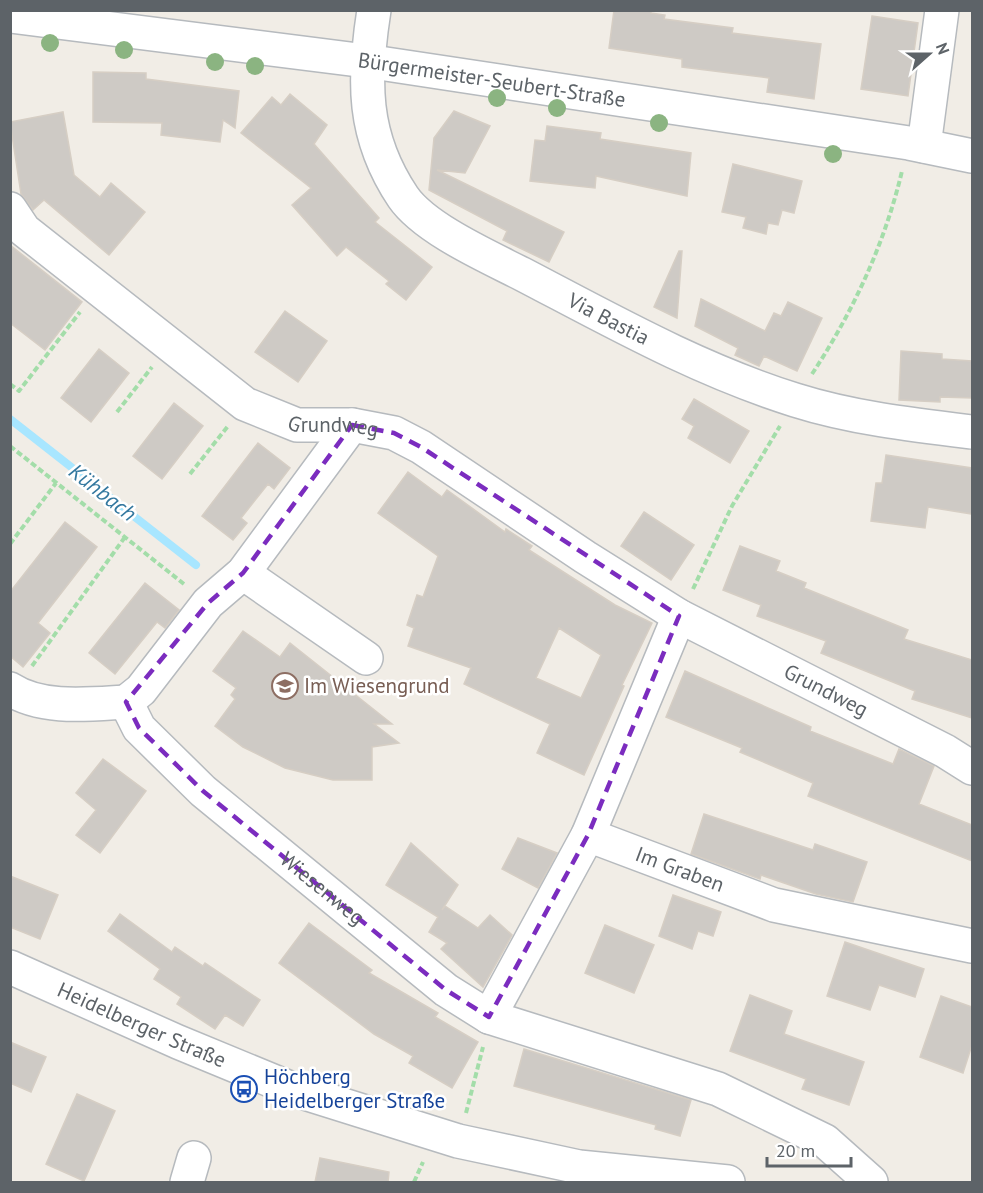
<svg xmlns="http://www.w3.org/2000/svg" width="983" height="1193" font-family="'PT Sans',sans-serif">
<rect width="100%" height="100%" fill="#f1ede6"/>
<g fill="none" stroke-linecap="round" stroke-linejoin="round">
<path stroke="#a8e6ff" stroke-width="8" d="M10 419 196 565"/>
</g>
<path fill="#cecac5" stroke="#d6cec4" stroke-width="1.5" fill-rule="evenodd" d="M614 10H651V13L665 15 664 19 733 28 732 33 821 44 814 99 767 92 769 78 682 67V59L609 48Z
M872 16 918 23 908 96 861 89Z
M93 72 146 73V79L239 91 235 128 223 120 220 142 161 135 162 123 93 122Z
M290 94 327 125 314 144 379 218 375 222 432 267 406 300 386 284 389 281 346 247 337 256 292 205 311 188 241 133 272 97 281 105Z
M454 111 490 126 465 173 437 170 564 232 549 262 503 240 507 231 429 190 434 138Z
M63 112 74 175 100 197 111 183 145 212 109 255 44 200 33 210 21 194 10 122Z
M547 126 601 133 600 139 691 153 687 196 596 176 595 188 530 181 535 140 545 141Z
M733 164 802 181 794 213 782 210 778 225 768 223 766 234 743 228 746 217 722 212Z
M10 245 82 302 45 350 10 323Z
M679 251H682L677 318 654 307Z
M701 299 765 331 774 313 781 316 788 302 822 318 797 371 764 356 759 366 735 355 738 348 695 326Z
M285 311 327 341 298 382 255 352Z
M99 349 129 373 91 422 61 398Z
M901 351 942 354V359L972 361V398L940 397V402L899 400Z
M694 399 749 431 730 463 688 438 694 426 682 419Z
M174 403 203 426 162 479 133 456Z
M258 443 290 468 274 489 268 484 241 518 247 523 233 540 202 516Z
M886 455 972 468V514L928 507 925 528 871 521 876 483H882Z
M408 472 442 497 447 490 505 532 506 529 532 546 529 550 615 605 652 623 622 685 624 686 584 775 537 753 550 724 464 684 471 668 408 646 414 628 407 625 417 595 423 597 438 556 378 513ZM559 628 601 655 581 698 536 678Z
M644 512 694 545 671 580 621 546Z
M65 522 97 547 38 623 50 633 23 667 10 656V592Z
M740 546 780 561 776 571 806 583 804 588 908 630 904 639 972 660V718L912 699 915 691 821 653 826 641 757 616 761 605 723 590Z
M145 583 179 610 165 628 157 622 115 674 89 653Z
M243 631 280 657 290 643 392 724H374L399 743 372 747V780H333L285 768 243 747 215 726 235 699 231 695 236 688 213 671Z
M685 671 811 727 810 731 893 764 899 749 934 766 919 804 972 825V861L808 796 813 783 740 752 742 748 666 717Z
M103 759 146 791 100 853 76 835 96 810 76 793Z
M704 814 813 850 815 844 867 862 853 902 816 894 761 875 760 879 691 854Z
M518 838 557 853 538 888 502 869Z
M411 843 458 885 442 910 445 906 478 928 490 915 512 935 483 987 441 949 447 943 429 932 438 917 386 885Z
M10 876 58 895 40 939 10 927Z
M673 895 721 912 713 936 698 931 692 949 659 936Z
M120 914 172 952 175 947 203 966 205 963 260 1000 243 1026 225 1015 215 1029 177 1004 181 997 154 979 160 969 108 931Z
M309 923 372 970 369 973 438 1013 435 1017 478 1042 452 1088 409 1063 413 1056 374 1034 279 963Z
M605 925 654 945 634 993 585 973Z
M845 942 924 969 915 997 879 985 870 1010 827 996Z
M750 995 792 1011 784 1034 864 1062 849 1105 802 1089 806 1079 730 1051Z
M941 996 972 1007V1045L963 1073 920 1057Z
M10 1042 46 1057 31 1092 10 1083Z
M524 1049 691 1100 680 1136 655 1129 656 1125 514 1086Z
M77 1094 115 1111 84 1181 46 1164Z
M320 1158 389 1172 388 1182H315Z"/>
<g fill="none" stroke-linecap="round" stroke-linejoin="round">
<defs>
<g id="minor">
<path id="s1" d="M374 10C363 80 362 136 403 197 425 229 489 257 524 275 612 321 699 370 795 400 852 418 913 425 972 432"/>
<path id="s2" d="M10 16 366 61 909 143 972 156"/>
<path d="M924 146 942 10"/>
<path id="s3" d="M10 209 24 230 245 404 297 425H352L394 433 421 447 585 557 679 616 945 751 972 768"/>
<path d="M243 573 366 658"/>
<path d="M10 689C42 710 90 704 126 702"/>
<path id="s4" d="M126 702 139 728 203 791 446 990 489 1017 718 1089 825 1141 871 1182"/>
<path d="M126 702 141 690 208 603 243 573 352 425"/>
<path id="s5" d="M588 835 774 905 972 946"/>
<path id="s6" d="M10 967 178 1042 292 1089 458 1141 579 1167 728 1182"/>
<path d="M489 1017 588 835 679 616"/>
<path d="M187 1182 194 1158"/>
</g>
</defs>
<use href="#minor" stroke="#b6babe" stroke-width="36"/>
<path stroke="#a3dda9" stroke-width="4" stroke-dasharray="6 3" stroke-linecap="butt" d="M812 374C853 312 885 243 902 171
M10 384 19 391 80 312
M117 412 152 367
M10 446 184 584
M190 474 228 426
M10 544 56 483
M693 589 732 506 780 426
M32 666 125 537
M466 1113 483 1047
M414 1182 423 1162"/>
<use href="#minor" stroke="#fff" stroke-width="33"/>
</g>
<g fill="#8bb481">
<circle cx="50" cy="43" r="9"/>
<circle cx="124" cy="50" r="9"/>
<circle cx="215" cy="62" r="9"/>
<circle cx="255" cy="66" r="9"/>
<circle cx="497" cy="98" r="9"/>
<circle cx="557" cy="108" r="9"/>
<circle cx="659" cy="123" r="9"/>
<circle cx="833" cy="154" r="9"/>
</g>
<path fill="none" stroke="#7b2cbf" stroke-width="4.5" stroke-dasharray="12 8" stroke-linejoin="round" d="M352 425 394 433 421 447 679 616 588 835 489 1017 446 990 203 791 139 728 126 702 208 603 243 573Z"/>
<defs>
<symbol id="school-ring" viewBox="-11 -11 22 22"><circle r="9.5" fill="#fff" stroke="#8d6e63" stroke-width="1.5"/><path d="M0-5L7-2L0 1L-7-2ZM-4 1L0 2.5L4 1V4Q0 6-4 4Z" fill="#8d6e63"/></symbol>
<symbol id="bus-ring" viewBox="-11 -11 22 22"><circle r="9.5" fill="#fff" stroke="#1a4fb4" stroke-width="1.5"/><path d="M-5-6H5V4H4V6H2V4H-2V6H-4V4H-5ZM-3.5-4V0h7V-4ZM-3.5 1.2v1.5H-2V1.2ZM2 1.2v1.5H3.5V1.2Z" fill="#1a4fb4"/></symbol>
</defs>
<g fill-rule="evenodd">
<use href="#school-ring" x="270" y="671" width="30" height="30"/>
<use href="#bus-ring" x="229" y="1074" width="30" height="30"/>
</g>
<g text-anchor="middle" stroke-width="5" stroke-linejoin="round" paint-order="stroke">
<g font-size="21" fill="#5d6368" stroke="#fff">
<text dy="7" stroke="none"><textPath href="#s2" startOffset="486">Bürgermeister-Seubert-Straße</textPath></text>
<text dy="7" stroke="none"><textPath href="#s1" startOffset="435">Via Bastia</textPath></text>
<text dy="7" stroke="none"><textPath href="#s3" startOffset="399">Grundweg</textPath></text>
<text dy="7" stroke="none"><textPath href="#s3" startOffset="964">Grundweg</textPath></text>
<text dy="7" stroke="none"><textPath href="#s5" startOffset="98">Im Graben</textPath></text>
<text dy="7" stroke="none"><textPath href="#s4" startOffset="273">Wiesenweg</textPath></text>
<text dy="7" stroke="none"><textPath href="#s6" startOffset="144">Heidelberger Straße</textPath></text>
</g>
<g font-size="21" fill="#785e54" stroke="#fff" text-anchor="start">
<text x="304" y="693">Im Wiesengrund</text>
</g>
<g font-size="21" fill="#164399" stroke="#fff" text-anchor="start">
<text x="264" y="1084">Höchberg<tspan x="264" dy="24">Heidelberger Straße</tspan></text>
</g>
<g font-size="22" font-style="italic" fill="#34789f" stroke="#fff">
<text transform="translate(103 492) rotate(38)" y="8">Kühbach</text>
</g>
</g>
<rect width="983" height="1193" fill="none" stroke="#5d6368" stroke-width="24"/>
<g transform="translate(929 54) rotate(69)" stroke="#ffffff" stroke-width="4.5" paint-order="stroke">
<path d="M0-4.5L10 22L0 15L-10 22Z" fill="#5d6368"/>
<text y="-9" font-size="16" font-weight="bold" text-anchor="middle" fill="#5d6368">N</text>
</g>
<path d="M767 1157v9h84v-9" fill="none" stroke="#5d6368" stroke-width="3"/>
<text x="776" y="1157" font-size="18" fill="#5d6368" stroke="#ffffff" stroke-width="4.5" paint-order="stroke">20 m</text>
</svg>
